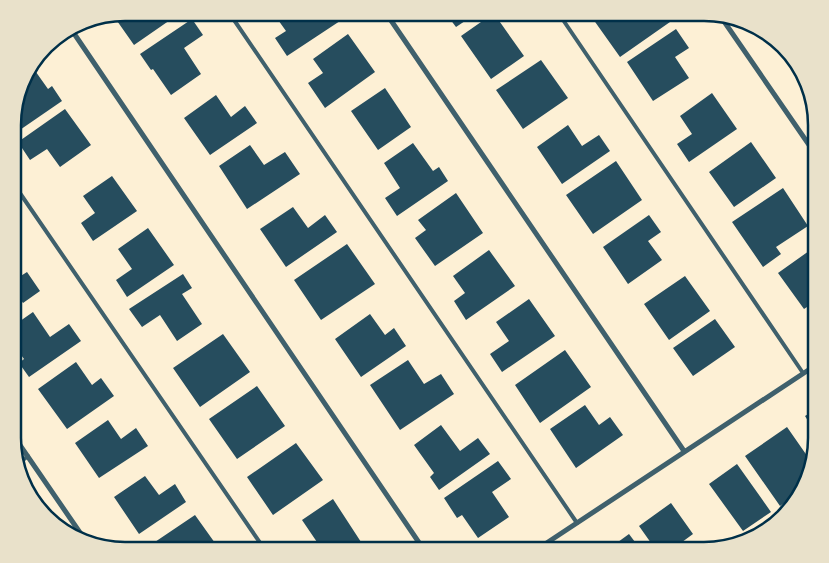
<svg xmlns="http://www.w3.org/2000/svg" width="829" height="563" font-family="'PT Sans Narrow',sans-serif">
<rect width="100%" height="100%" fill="#fdf0d5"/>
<path fill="#264d5e" d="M663 13 670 22 620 57 593 19 601 14Z
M447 15H474L456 27Z
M491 15H495L524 56 491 79 461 36Z
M337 16 340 21 287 56 275 38 286 31 276 17Z
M115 18H173L134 45Z
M192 19 203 35 184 48 201 74 171 95 153 69 151 70 140 54Z
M676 29 689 48 675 57 689 78 653 101 627 62Z
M348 34 375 72 325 108 308 83 323 73 313 59Z
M541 60 568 98 523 129 496 90Z
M31 65 48 89 52 86 62 101 14 134V110L27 69Z
M385 88 411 127 378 150 351 111Z
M712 93 737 129 689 162 677 144 692 134 680 116Z
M216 95 231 117 245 106 257 123 210 155 184 118Z
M65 109 91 145 60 167 47 149 30 160 18 142Z
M568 125 582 146 599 135 610 151 562 184 537 147Z
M751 142 776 178 734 207 709 172Z
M413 143 433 171 439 167 448 181 397 216 385 198 400 188 384 163Z
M250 145 264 165 285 152 300 174 247 209 219 166Z
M616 161 642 200 593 234 566 195Z
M112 176 137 211 93 241 81 223 95 213 83 196Z
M783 188 808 226 776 247 781 254 763 267 732 222Z
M456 193 483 233 435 266 415 238 426 230 418 220Z
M293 207 308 228 325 215 337 232 286 267 260 229Z
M649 215 661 232 648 241 662 260 628 284 603 247Z
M148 228 174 265 127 297 116 280 132 269 118 249Z
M347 244 375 284 321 320 294 280Z
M816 246V301L804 309 778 273Z
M489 250 515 286 466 320 454 301 465 293 453 276Z
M27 272 40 291 23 303 18 296 13 299V275L16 279Z
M183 274 192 288 182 294 202 324 177 341 160 315 142 327 129 309Z
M685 276 710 311 669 340 644 304Z
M529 299 555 336 502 372 490 354 509 341 496 322Z
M33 312 50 337 69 324 81 341 29 377 19 363 24 359 13 344V326Z
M370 314 385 335 394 328 406 346 361 377 335 339Z
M715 319 735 347 693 376 673 348Z
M223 334 250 372 200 407 173 368Z
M565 350 591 387 540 423 515 385Z
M408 360 424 384 441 374 454 394 400 430 370 385Z
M76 362 92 385 101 378 114 396 67 429 38 389Z
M257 386 285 426 237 459 209 419Z
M585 405 599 425 610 417 623 435 576 468 550 429Z
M816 409V434L805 416Z
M108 420 121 439 136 428 148 446 99 478 75 443Z
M441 425 460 451 478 438 490 454 439 490 430 477 434 473 414 445Z
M787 427 810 460 798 493 780 506 745 456Z
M296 443 323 480 273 515 247 477Z
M498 461 511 479 492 492 509 517 478 538 462 515 457 518 444 498Z
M737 464 771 512 743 531 709 484Z
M145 476 159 495 175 484 186 502 139 534 114 497Z
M333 499 361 542 348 550H311L319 545 302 520Z
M671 503 693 534 678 545 682 550H656L639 526Z
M195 515 220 550H148L146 548Z
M629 534 641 550H607Z"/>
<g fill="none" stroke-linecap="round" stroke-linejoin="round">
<path stroke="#3f606c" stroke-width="4" d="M559 14 803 373
M232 17 577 523
M13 183 265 550
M18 464 28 456"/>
<path stroke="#3f606c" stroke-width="5" d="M388 16 684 451
M721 17 816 155
M71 29 424 550
M13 435 83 537
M536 550 816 365"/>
</g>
<path d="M0 0H829V563H0ZM125 21H704A104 104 0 0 1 808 125V438A104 104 0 0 1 704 542H125A104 104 0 0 1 21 438V125A104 104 0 0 1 125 21Z" fill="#e9e1ca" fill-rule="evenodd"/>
<path fill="none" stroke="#003049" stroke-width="2.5" d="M125 21H704A104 104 0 0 1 808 125V438A104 104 0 0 1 704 542H125A104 104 0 0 1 21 438V125A104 104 0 0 1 125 21Z"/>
</svg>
